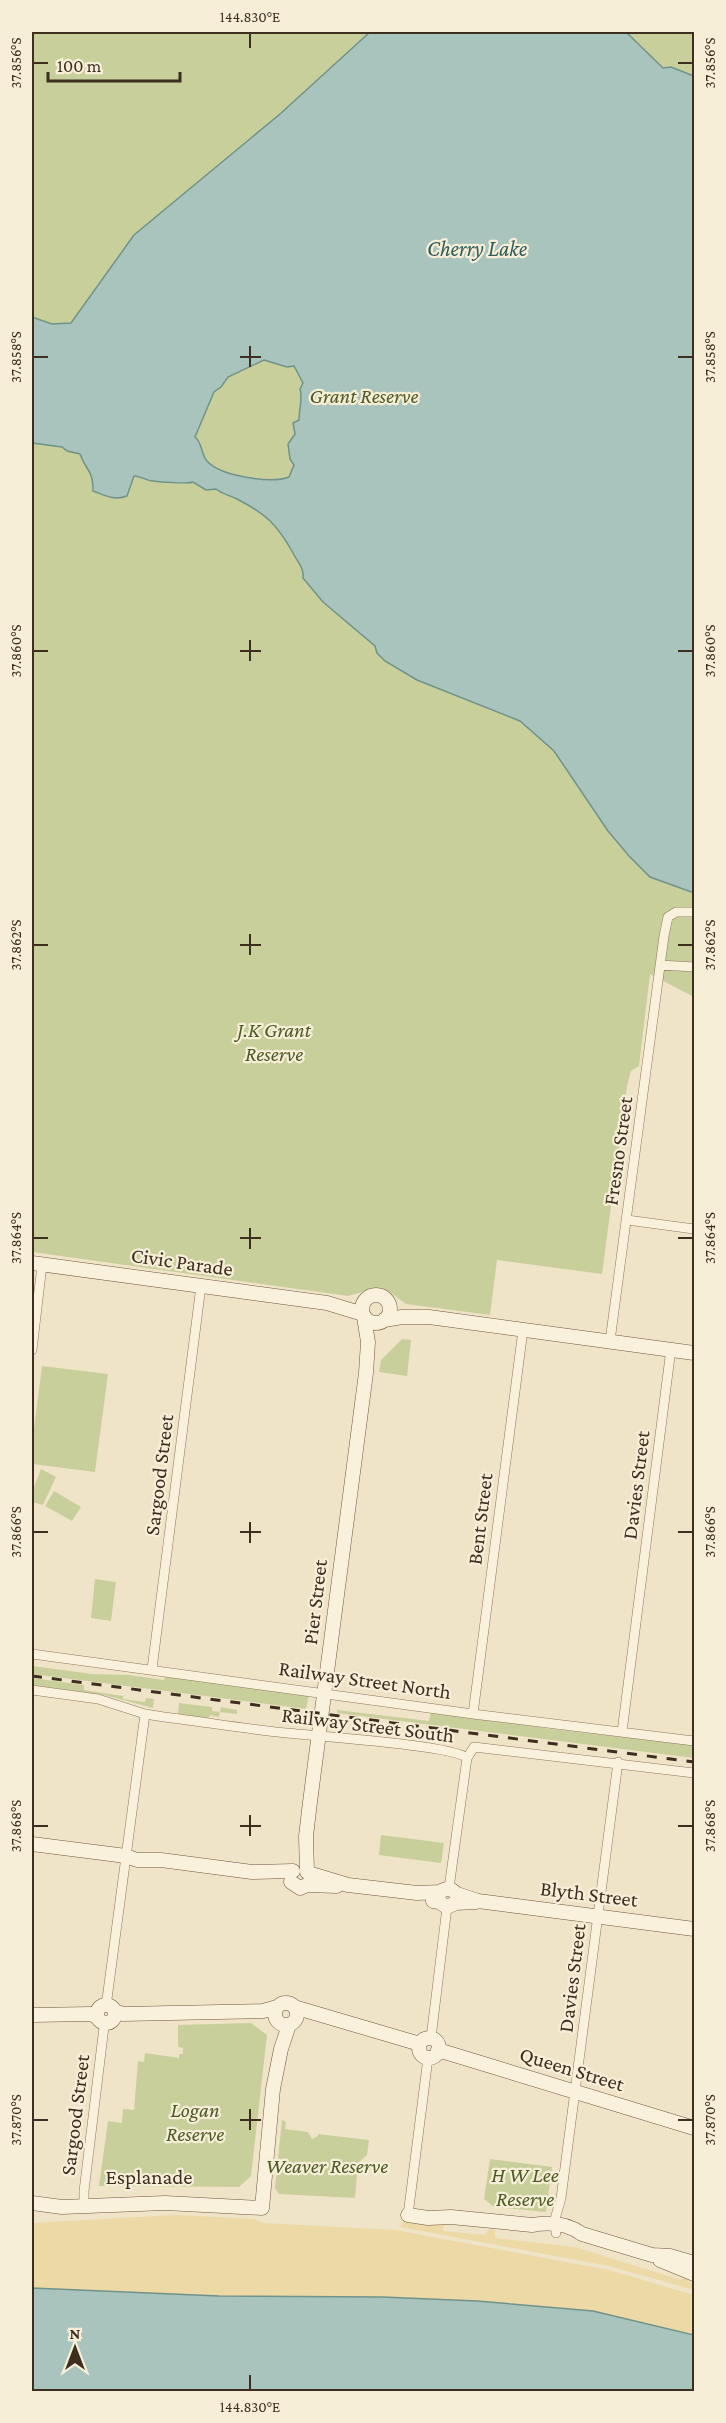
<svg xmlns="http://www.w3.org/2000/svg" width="726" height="2423" font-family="'Crimson Pro',serif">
<rect width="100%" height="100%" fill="#f0e4c8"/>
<path fill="#c9cf9b" d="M32 32H694V997L650 974 639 1066 631 1071 627 1086 602 1274 497 1260 490 1315 406 1304 388 1291 373 1289 348 1296 32 1252Z
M402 1339 411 1340 407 1376 379 1372 381 1360Z
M42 1366 108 1374 95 1472 32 1464V1444Z
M41 1469 56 1477 43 1505 32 1502V1492Z
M54 1491 81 1507 72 1521 45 1506Z
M95 1579 116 1582 111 1621 91 1618Z
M32 1666 92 1674 129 1675 164 1680 165 1676 309 1694 306 1709 32 1674Z
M32 1678 84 1685V1690L123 1696V1699L145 1702 146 1698 154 1699 153 1708 104 1695 32 1685Z
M179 1703 212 1707V1711L220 1712 221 1707 237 1710V1714L220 1712 219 1717 210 1715 208 1719 178 1714Z
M337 1710 429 1721 431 1711 551 1729 694 1745V1758L337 1713Z
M381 1835 444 1843 441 1863 379 1855Z
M251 2023 267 2035 251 2176 239 2187 99 2186 108 2121 122 2123 123 2109 134 2110 138 2061 144 2062 145 2053 179 2058V2054H183V2048L178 2047V2025Z
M282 2120 286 2122 285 2129 308 2132 312 2139 318 2136V2134L369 2140 367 2155 358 2163 355 2198 279 2194 275 2188Z
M490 2159 552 2167 546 2212 494 2207 484 2199Z"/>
<path fill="#ecd9a5" d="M177 2215 254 2219 263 2223 396 2230 609 2270 694 2295V2335L593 2311 477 2301 382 2297 219 2296 32 2288V2223Z
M404 2220 445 2224 442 2231 485 2235 489 2229 495 2230V2238L575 2247 681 2280 686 2274 692 2276 688 2282 694 2284V2290L609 2266 400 2227Z"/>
<path fill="#a9c4bc" stroke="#6f938a" stroke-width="1.5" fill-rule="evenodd" d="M370 32H626L663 68 671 67 694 76V893L650 877 629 856 608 831 554 751 520 721 417 680 385 661 377 653 375 646 323 602 303 578C304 567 298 563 293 553 277 524 266 514 237 499 229 495 222 494 216 489L206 490 193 482C189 484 160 482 153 481 146 481 142 476 134 476L127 496C115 501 104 495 93 491 93 469 86 471 80 454L67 451 62 447 32 443V317L52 324 71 323 134 235 280 114ZM264 360 287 367 294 366 303 383 300 389C303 396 299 411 299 420L293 423 295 434 288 444 290 459 294 465 289 477C271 484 220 476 207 461 201 454 202 442 195 437L214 392 221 387 228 377Z
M32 2288 219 2296 382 2297 477 2301 593 2311 694 2335V2391H32Z"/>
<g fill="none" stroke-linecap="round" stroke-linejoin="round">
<defs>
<path id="street" d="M660 965 694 967
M627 1220 694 1229
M610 1341 664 936 668 917 676 912H694
M32 1350 42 1265
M32 1654 473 1714 694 1741
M152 1669 201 1286
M32 1690 98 1699 145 1714 164 1717C205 1722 246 1729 287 1733 314 1736 454 1745 467 1758
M473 1714 523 1330
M622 1732 671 1349
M449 1888 467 1758 474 1747 694 1773
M103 2006 107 1999 145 1714
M431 2038 447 1907
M84 2206V2191L104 2027
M408 2215 428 2058
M556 2233 555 2219 561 2198 618 1762"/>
<path id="secondary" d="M32 1263 327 1303 363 1314
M362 1309a14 14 0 1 1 28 0a14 14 0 1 1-28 0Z
M384 1320 402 1317H429L694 1353
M32 1844 126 1856 137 1860H161L252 1872 293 1871
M307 1872 306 1836 310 1802 366 1373 368 1342 364 1317
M308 1873 348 1885 417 1893 440 1892
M291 1882 300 1888 307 1885 337 1886
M433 1901 439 1902 447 1907 456 1903 476 1902
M439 1902 438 1897 441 1891 449 1888 457 1894 478 1901 694 1929
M275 2014a11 11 0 1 1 22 0a11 11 0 1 1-22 0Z
M97 2014a9 9 0 1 1 18 0a9 9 0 1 1-18 0Z
M294 2007 420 2044
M115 2011 123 2014 263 2011 277 2007
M32 2015 91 2014 97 2017
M419 2048a10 10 0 1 1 20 0a10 10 0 1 1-20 0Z
M438 2050 694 2128
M32 2203 62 2207 165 2203 262 2208 273 2089 281 2049 289 2025
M408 2215 428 2218 451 2217 532 2225C549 2222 567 2223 582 2234L652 2255 670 2256 694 2263
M660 2260 694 2274"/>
</defs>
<use href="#street" stroke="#8d765c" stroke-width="10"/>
<use href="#secondary" stroke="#6f573f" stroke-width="15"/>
<use href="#street" stroke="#faf1dc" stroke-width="9"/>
<use href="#secondary" stroke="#faf1dc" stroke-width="14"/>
<path stroke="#3d2e20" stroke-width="3" stroke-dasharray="10 10" stroke-linecap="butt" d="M32 1676 694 1762"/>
</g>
<path fill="none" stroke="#3d2e20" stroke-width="2" d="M250 33V48M33 63H48M678 63H693M250 346V367M33 357H48M240 357H261M678 357H693M250 640V661M33 651H48M240 651H261M678 651H693M250 934V955M33 945H48M240 945H261M678 945H693M250 1228V1249M33 1238H48M240 1238H261M678 1238H693M250 1522V1543M33 1532H48M240 1532H261M678 1532H693M250 1815V1836M33 1826H48M240 1826H261M678 1826H693M250 2109V2130M33 2120H48M240 2120H261M678 2120H693M250 2375V2390"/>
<g text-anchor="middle" stroke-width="4.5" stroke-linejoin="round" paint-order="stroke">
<g font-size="21" font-style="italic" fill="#4d5a26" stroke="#f7eed8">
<text x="364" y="403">Grant Reserve</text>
<text x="274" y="1037">J.K Grant<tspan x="274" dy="24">Reserve</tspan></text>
<text x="195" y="2117">Logan<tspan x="195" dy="24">Reserve</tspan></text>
<text x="327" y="2173">Weaver Reserve</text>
<text x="525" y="2182">H W Lee<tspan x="525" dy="24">Reserve</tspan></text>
</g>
<g font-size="21" fill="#3d2e20" stroke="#f7eed8">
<text transform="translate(618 1151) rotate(-82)" y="7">Fresno Street</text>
<text transform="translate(182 1262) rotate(8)" y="7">Civic Parade</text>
<text transform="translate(159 1475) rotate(-83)" y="7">Sargood Street</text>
<text transform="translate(636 1485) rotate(-83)" y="7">Davies Street</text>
<text transform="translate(480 1519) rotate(-83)" y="7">Bent Street</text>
<text transform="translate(315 1602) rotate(-83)" y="7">Pier Street</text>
<text transform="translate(365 1680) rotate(8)" y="7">Railway Street North</text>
<text transform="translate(368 1725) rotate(7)" y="7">Railway Street South</text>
<text transform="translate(589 1894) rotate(7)" y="7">Blyth Street</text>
<text transform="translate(572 1978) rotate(-83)" y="7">Davies Street</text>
<text transform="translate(572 2069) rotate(17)" y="7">Queen Street</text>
<text transform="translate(75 2115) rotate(-83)" y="7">Sargood Street</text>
<text x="149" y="2184">Esplanade</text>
</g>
<g font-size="22" font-style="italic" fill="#2f5d5a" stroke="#f7eed8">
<text x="477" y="256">Cherry Lake</text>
</g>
</g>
<rect width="726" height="2423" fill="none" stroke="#f7eed8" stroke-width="66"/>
<g transform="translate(75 2348)" stroke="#f7eed8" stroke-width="4.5" paint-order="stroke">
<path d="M0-4.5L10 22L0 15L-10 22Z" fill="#3d2e20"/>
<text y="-9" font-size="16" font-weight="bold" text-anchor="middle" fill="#3d2e20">N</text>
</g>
<path d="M48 72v9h132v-9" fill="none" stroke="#3d2e20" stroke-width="3"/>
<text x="57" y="72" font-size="18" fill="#3d2e20" stroke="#f7eed8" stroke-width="4.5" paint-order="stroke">100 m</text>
<rect x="33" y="33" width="660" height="2357" fill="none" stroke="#3d2e20" stroke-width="2"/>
<g font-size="15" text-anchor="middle" fill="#3d2e20">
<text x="250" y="22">144.830°E</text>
<text transform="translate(16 63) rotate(-90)" y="5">37.856°S</text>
<text transform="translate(710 63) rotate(-90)" y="5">37.856°S</text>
<text transform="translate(16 357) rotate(-90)" y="5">37.858°S</text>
<text transform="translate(710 357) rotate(-90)" y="5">37.858°S</text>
<text transform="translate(16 651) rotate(-90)" y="5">37.860°S</text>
<text transform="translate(710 651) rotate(-90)" y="5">37.860°S</text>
<text transform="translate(16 945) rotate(-90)" y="5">37.862°S</text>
<text transform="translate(710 945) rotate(-90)" y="5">37.862°S</text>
<text transform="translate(16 1238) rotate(-90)" y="5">37.864°S</text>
<text transform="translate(710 1238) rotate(-90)" y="5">37.864°S</text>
<text transform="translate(16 1532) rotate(-90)" y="5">37.866°S</text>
<text transform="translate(710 1532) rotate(-90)" y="5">37.866°S</text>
<text transform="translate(16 1826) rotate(-90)" y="5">37.868°S</text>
<text transform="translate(710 1826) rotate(-90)" y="5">37.868°S</text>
<text transform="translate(16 2120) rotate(-90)" y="5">37.870°S</text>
<text transform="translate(710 2120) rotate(-90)" y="5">37.870°S</text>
<text x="250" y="2412">144.830°E</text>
</g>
</svg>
